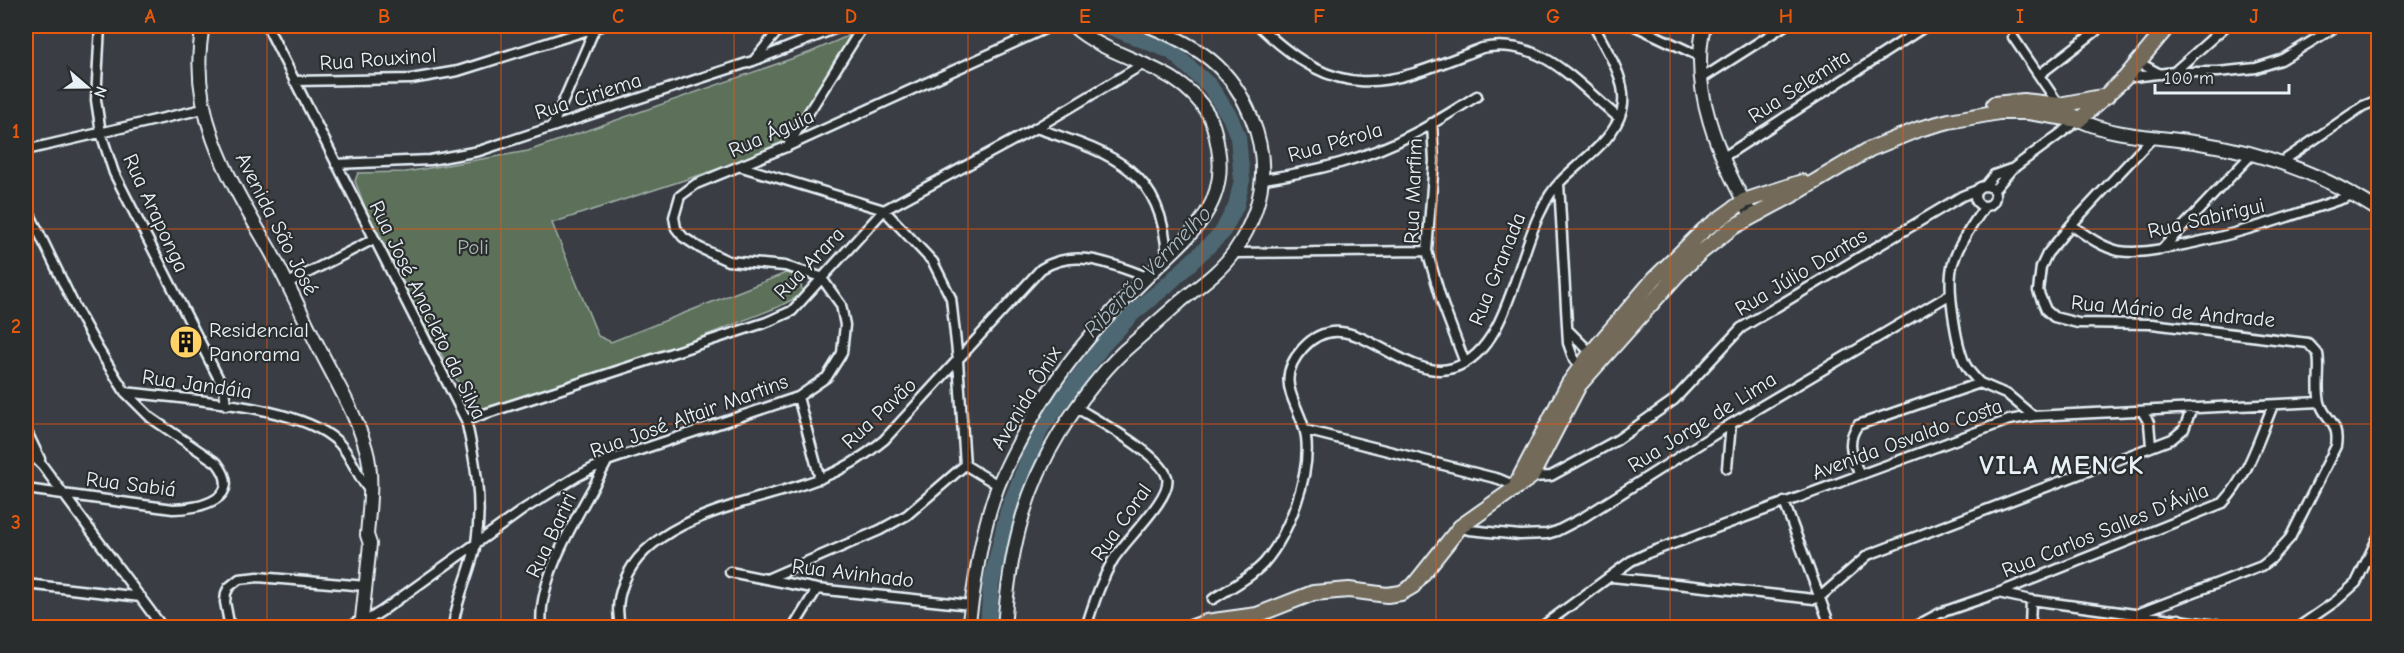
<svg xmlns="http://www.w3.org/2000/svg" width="2404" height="653" font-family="'Comic Neue',sans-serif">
<rect width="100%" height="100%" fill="#3a3e44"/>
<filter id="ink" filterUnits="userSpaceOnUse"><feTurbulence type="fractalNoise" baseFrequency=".0167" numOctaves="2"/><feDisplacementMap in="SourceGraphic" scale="12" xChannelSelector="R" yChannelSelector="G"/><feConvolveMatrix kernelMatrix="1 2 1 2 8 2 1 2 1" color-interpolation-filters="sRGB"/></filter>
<g filter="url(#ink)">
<path fill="#5c705a" stroke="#a2b0a9" stroke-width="1.5" d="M850 35 786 147 552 223 598 336 611 342 786 273C798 274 804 284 801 295L778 307 602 376 475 410 387 265 355 181 358 173 406 172 528 151 811 52Z"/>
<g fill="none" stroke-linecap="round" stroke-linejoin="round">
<path stroke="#4e6873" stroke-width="16" d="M988 628 991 583 1008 511 1041 428 1103 345 1133 313 1166 286 1222 233 1236 206 1242 180 1238 137 1230 117 1210 86 1171 51 1108 26"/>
<defs>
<path id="minor" d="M100 26 96 100 101 133 114 173 224 389 226 405
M267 26 466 420C475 460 483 501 476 543 471 572 456 598 453 628
M1259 26C1343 106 1385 86 1482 48 1541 36 1577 84 1619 118
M1635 26 1699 56
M2013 37 2059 105
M755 59 782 26
M2138 62 2160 74
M2174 72 2226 26
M2039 75 2096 31
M2125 78 2174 72H2218L2256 68 2281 60 2337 26
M1701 79 1784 26
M294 81 411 79 458 71 601 26
M1432 123 1434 161 1427 251 1443 305 1465 363
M552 127 596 26
M1036 128C1110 153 1163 168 1167 258
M787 147 863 26
M26 150 203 109
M1722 158 1926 26
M2283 161 2363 106 2378 100
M336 164 430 160 479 151 753 61 842 26
M742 167 884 210 933 262 951 298 958 361 965 465 998 485
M1264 179C1316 171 1366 159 1413 134 1435 123 1456 109 1477 96
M1559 183 1568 343 1574 360 1583 369
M1975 196a10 10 0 1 1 20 0a10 10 0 1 1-20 0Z
M1985 186 1994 175 2011 169
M1994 190 2012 169 2079 120
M26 206 75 307 97 347 125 392 151 418 217 463C245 498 200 509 173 509L26 489
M2071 225C2086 235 2101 247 2119 251 2137 254 2155 250 2173 247 2235 236 2294 215 2353 195
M2162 249 2252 154
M1233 253 1427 251
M286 284 374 239
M1568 330 1593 355
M1980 383C1974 377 1969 372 1965 364 1956 344 1946 284 1953 263 1959 243 1973 224 1985 206
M125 392C180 399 289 404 332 437 350 450 355 473 369 490
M798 397 820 479
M1077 408C1098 421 1160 454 1167 477 1173 497 1124 541 1113 560 1101 581 1093 604 1086 628
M2142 411 2149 423 2151 446
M466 420 767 322 792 311 884 210 1036 128 1145 63
M26 430 40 459
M1305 430 1499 479 1515 486
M26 450 42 465 163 628
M1727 468 1731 424
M1859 474C1853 456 1845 442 1858 425L1980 383 2008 395 2033 416
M1531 477 1551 476 1617 440 1674 400 1741 328 1962 196 1977 190
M1784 502 1831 628
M1460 527 1469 530 1520 535 1547 534 1557 531 1584 517 1731 424 1951 294
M730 572 817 589 971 605
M1612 577 1814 599 1820 597 1868 555 2172 439 2184 429 2192 408
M767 579 880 530 907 515 965 465
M26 584 141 597
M1998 593 2031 600 2238 628
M1213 599C1230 588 1250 578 1264 563 1289 534 1311 475 1306 437 1301 403 1271 383 1303 348 1350 297 1401 384 1453 368 1508 351 1517 256 1541 211 1546 200 1553 189 1561 181 1582 159 1614 141 1622 110 1629 81 1606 50 1594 26
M2137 614 2262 566 2271 559 2290 538 2336 446C2340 420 2324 420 2320 402 2316 387 2321 369 2318 354L2308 343 2152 324 2078 323 2054 317 2046 310 2038 291 2041 267 2047 254 2071 225 2153 137
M355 623H363L382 611 524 509 576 477 607 461 798 397 827 377 842 353 845 325 841 305 821 277 785 266 728 261 700 248 683 237 676 228 674 217 680 196 696 184 786 147 1051 26
M230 628 225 602 226 593 229 587 239 579 258 577 366 586
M542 628C535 578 584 506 607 462
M621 628C616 613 618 597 624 582 650 514 761 502 821 478 845 469 865 456 884 440L1041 269C1075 247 1112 264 1147 277
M793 628 817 589
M1540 628 1631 561 1648 553 2009 420 2033 416 2320 402
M1912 628 1940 613 1998 593 2223 503C2248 476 2259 439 2273 405
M2030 628 2031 600
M2168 628 2179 619
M2297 628 2336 601 2356 583 2378 537"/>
<path id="secondary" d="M203 26C186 111 230 181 271 252 288 283 303 317 320 350 336 382 356 414 366 449 374 476 369 508 367 535L370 544 361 628
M1704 26C1689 88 1719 157 1749 211L1754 214H1759
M2079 120C2118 138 2159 136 2200 143 2265 153 2323 174 2378 210
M968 628C975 581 981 530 998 486 1008 461 1022 436 1035 413 1057 376 1083 343 1112 312 1127 297 1142 282 1157 267 1193 233 1228 203 1218 148 1216 136 1214 124 1208 114 1178 62 1114 63 1073 26
M1004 628C1009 558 1022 494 1059 434 1077 405 1099 375 1123 352 1142 335 1162 318 1181 301 1199 286 1220 272 1234 252 1263 210 1271 166 1252 119 1232 67 1198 46 1149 26"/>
<path id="primary" d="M1994 104 2024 101 2059 105 2075 117
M2059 105 2107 96
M2079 120 2125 78 2168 26
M1517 483 1569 383 1591 353 1654 279 1704 230 1744 201 1802 182
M1190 628 1206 622 1257 615 1313 593 1349 590 1387 595 1401 593 1413 586 1460 527 1531 477 1579 385 1677 275 1700 253 1733 227 1796 193 1870 149 1919 129 1949 121 1999 112H2028L2079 120"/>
</defs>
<use href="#minor" stroke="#e8f1f8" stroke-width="13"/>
<use href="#secondary" stroke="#e8f1f8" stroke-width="16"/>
<use href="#primary" stroke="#e8f1f8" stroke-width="18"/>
<use href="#minor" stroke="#2a2d2e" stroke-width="8"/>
<use href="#secondary" stroke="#2a2d2e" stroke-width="12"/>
<use href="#primary" stroke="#736b5a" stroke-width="14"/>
</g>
</g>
<path fill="none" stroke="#e8590c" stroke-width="1.5" stroke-opacity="0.55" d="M267 26V628M501 26V628M734 26V628M968 26V628M1202 26V628M1436 26V628M1670 26V628M1903 26V628M2137 26V628M26 229H2378M26 424H2378"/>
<defs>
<symbol id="building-disc" viewBox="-11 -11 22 22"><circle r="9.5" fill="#ffd166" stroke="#2a2d2e"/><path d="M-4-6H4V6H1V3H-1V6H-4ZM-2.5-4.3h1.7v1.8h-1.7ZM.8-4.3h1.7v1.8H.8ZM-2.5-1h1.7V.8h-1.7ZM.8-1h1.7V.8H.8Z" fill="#111"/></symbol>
</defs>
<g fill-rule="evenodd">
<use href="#building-disc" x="167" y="323" width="38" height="38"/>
</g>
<g text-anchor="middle" stroke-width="4.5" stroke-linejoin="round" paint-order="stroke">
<g font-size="21" fill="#e8f1f8" stroke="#2a2d2e">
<text transform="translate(378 59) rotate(-4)" y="7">Rua Rouxinol</text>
<text transform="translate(1799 86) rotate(-33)" y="7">Rua Selemita</text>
<text transform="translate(588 96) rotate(-18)" y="7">Rua Ciriema</text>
<text transform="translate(771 133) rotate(-24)" y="7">Rua Águia</text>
<text transform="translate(1335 142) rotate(-16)" y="7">Rua Pérola</text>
<text transform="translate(1413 191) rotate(-88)" y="7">Rua Marfim</text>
<text transform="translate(156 213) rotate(65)" y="7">Rua Araponga</text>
<text transform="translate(2206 218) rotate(-13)" y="7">Rua Sabirigui</text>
<text transform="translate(277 224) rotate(63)" y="7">Avenida São José</text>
<text transform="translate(809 263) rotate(-46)" y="7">Rua Arara</text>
<text transform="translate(1497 269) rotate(-68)" y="7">Rua Granada</text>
<text transform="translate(1801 272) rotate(-31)" y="7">Rua Júlio Dantas</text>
<text transform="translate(428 310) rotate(64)" y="7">Rua José Anacleto da Silva</text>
<text transform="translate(2173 311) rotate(5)" y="7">Rua Mário de Andrade</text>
<text transform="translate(197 384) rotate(8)" y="7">Rua Jandáia</text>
<text transform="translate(1026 398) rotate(-59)" y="7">Avenida Ônix</text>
<text transform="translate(879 413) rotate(-43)" y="7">Rua Pavão</text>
<text transform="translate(689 416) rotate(-20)" y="7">Rua José Altair Martins</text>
<text transform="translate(1702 422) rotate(-32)" y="7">Rua Jorge de Lima</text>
<text transform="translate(1907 439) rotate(-20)" y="7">Avenida Osvaldo Costa</text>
<text transform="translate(131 484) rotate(7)" y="7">Rua Sabiá</text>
<text transform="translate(1121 522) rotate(-55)" y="7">Rua Coral</text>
<text transform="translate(2105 530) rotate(-22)" y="7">Rua Carlos Salles D'Ávila</text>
<text transform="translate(551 535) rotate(-65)" y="7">Rua Bariri</text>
<text transform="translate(853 573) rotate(7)" y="7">Rua Avinhado</text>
</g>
<g font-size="21" fill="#a9b7b1" stroke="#2a2d2e">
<text x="473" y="254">Poli</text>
</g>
<g font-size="21" fill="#e8f1f8" stroke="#2a2d2e" text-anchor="start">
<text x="209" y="337">Residencial<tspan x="209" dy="24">Panorama</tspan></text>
</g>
<g font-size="22" font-style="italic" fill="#aabac3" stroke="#2a2d2e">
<text transform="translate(1147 271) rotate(-46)" y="8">Ribeirão Vermelho</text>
</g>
<g font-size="27" font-weight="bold" letter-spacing="1.5" fill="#e8f1f8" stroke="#2a2d2e">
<text x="2062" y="474">VILA MENCK</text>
</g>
</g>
<rect width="2404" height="653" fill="none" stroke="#2a2d2e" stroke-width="66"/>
<g transform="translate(87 87) rotate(110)" stroke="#2a2d2e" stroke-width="4.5" paint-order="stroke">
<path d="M0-4.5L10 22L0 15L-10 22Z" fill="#e8f1f8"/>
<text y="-9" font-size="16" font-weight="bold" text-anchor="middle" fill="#e8f1f8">N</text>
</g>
<path d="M2155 84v9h134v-9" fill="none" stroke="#e8f1f8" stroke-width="3"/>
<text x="2164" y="84" font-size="18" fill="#e8f1f8" stroke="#2a2d2e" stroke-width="4.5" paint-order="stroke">100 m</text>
<rect x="33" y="33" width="2338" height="587" fill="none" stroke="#e8590c" stroke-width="2"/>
<g font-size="20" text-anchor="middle" font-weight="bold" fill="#e8590c">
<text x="150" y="23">A</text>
<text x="384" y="23">B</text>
<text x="618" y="23">C</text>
<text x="851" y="23">D</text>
<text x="1085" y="23">E</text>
<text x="1319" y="23">F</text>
<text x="1553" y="23">G</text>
<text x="1786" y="23">H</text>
<text x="2020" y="23">I</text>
<text x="2254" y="23">J</text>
<text x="16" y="138">1</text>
<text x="16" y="333">2</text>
<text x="16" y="529">3</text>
</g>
</svg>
